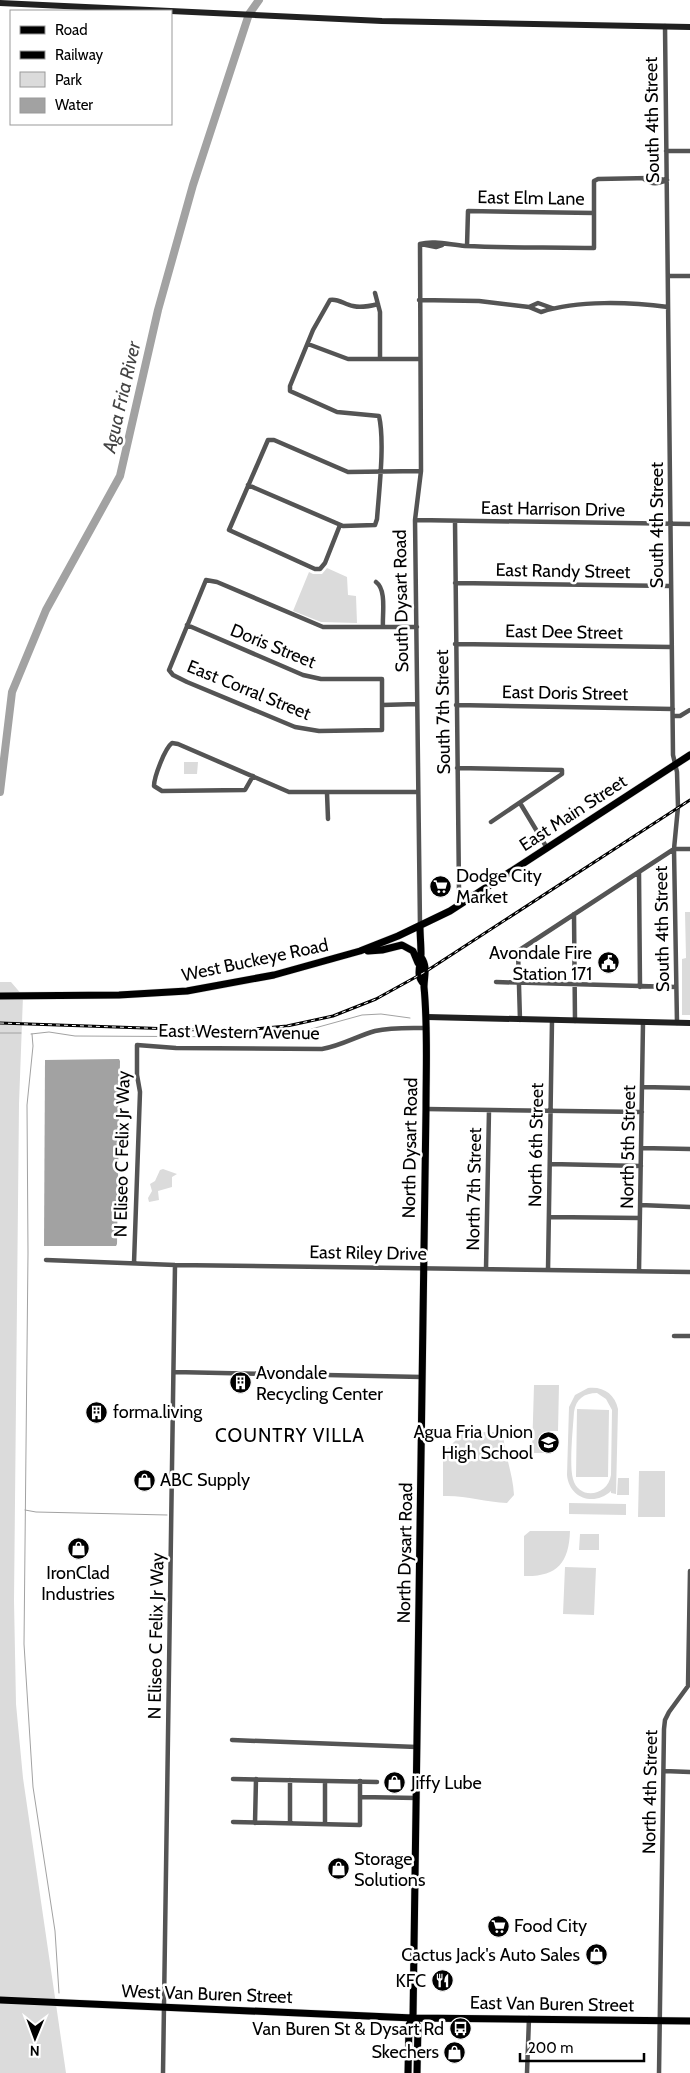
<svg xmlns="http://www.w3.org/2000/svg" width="690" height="2073" font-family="Cabin,sans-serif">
<rect width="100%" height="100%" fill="#fff"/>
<path fill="#dbdbdb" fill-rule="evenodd" d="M327 568 347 577 348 595 356 596 357 623 321 622 293 611 309 572 313 574H322Z
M184 762H198L197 774H184Z
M685 912H690V1015H682V959L686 958Z
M0 982H11L23 996 19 1104 14 1601 16 1704 23 1778 66 2073H0Z
M163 1169 177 1174 172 1177V1187L158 1191 159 1200 149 1202 148 1198 152 1191 150 1184 155 1181 160 1170Z
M534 1385H559L558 1431H550L549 1453H532Z
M588 1388C603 1386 615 1394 618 1409L616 1494 611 1493V1491C594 1507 569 1498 567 1475L569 1407 575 1395ZM597 1393 606 1399 612 1410 611 1475C608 1496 579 1501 573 1479 569 1465 573 1428 574 1412 576 1399 584 1393 597 1393Z
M577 1409 609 1410 608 1477H576Z
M464 1432H503C504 1454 513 1473 514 1495L507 1503C485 1502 465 1495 443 1496V1453Z
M639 1471H665V1517H638Z
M618 1478H629V1495H617Z
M569 1503 626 1504V1515L569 1514Z
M530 1531H570C569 1564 556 1577 524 1576V1536Z
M580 1534H599V1550H579Z
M565 1567 596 1568 594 1615 563 1614Z"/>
<path fill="#a2a2a2" d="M119 1059 120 1061 117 1244 116 1246H44L45 1060Z"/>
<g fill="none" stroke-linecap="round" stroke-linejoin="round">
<path stroke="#a2a2a2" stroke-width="1" d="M0 1033H21
M31 1034 49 1032 75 1036 259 1037 304 1031 362 1015 381 1014 410 1018
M32 1034 33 1046 27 1105 28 1253 24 1644 33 1787 55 1931 59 1993
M25 1510 36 1512 167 1515"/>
<path stroke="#a2a2a2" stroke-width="8" d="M0 792 12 692 46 610 120 476 158 310 193 185 249 14 259 0"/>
<defs>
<path id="primary" d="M420 926C420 935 421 945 421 954 421 965 415 975 424 984
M368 951 382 950 402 945 413 951 418 963
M0 996 119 995 187 991 274 975 360 951 398 936 450 911 690 755
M0 2000 413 2018 690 2021
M413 2018 418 2026 417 2073
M408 2073 409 2025 413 2018 426 1109C426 1068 428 1028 424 987 424 976 428 967 421 957"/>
</defs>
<use href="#primary" stroke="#dbdbdb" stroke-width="8"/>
<path stroke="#545454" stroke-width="4.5" d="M665 26 673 755 677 772 678 807 674 849 677 1023
M666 151H690
M644 179C652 185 658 184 667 180
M420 244 421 471 415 520 420 926
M420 244C434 240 450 245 465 246 508 248 551 247 594 248V181L598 179 650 178 667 180
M421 244 436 247 442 245
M467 246 468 211 594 213
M668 276H690
M375 293 380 312V359
M419 300 479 301 529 307 541 312C578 300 630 302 668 307
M529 307 538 303 552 308
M308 344 348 359H420
M248 485 343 526 375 525 377 519C379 491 385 442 379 416L337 412 290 391V386L313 330 330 300C338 298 345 305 353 306 362 308 370 306 378 304
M415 520 690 524
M455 521 459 891 463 901
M340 525 325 563 320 569H315L229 530 268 440H274L348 472 421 471
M376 582C387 590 382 615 383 627
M455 583 671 586
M187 625 303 675 321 679H382V730L319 731 295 727 187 682 173 675 169 670 206 580 217 582 323 627H417
M455 644 671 647
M382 705 417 704
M456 705 673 709
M673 716H680L690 710
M457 768 562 770V774L491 822
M253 776 245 790 162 791 154 786C154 777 165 748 172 743L178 744 289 792H418
M327 793 328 819
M520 803 547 848
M639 873 640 987
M574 914 575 1021
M496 982 676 987
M520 1020 518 951 674 849H690
M642 1087 690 1088
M426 1109 642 1112
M641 1148 690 1149
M550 1164 641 1166
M640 1205 690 1207
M549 1217 640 1218
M46 1260 175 1265 690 1272
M134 1263 140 1092 137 1075V1045L176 1048 322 1049C341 1046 357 1036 375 1031 392 1027 409 1028 427 1028
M486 1269 489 1110
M548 1270 552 1021
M639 1271 643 1023
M674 1336H690
M174 1372 422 1377
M232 1740 417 1747
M664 1771 690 1772
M233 1779 377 1782
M360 1797 417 1798
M233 1822 360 1825V1781
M255 1823 256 1779
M290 1823V1780
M325 1824V1781
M163 2073 175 1265
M527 2073 529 2018
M659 2073 664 1729 665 1720 669 1712 688 1686 690 1571"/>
<path stroke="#212121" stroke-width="6" d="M0 3 382 21 690 27
M427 1017 690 1023"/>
<use href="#primary" stroke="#000" stroke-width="7"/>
<defs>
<path id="rail" d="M0 1023 231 1031 287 1026 333 1016 376 999 425 972 690 800"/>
</defs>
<use href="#rail" stroke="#000" stroke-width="3"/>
<use href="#rail" stroke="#fff" stroke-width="1" stroke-dasharray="4" stroke-linecap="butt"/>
</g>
<defs>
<symbol id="supermarket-disc" viewBox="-11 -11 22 22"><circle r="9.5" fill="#000" stroke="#fff"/><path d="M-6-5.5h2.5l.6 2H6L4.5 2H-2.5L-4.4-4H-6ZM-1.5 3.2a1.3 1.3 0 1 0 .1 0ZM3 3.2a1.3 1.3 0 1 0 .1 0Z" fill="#fff"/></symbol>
<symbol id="civic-disc" viewBox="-11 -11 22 22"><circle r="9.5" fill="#000" stroke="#fff"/><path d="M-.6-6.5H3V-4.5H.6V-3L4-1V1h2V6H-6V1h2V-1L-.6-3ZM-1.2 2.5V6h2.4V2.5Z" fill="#fff"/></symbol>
<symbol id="building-disc" viewBox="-11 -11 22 22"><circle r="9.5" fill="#000" stroke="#fff"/><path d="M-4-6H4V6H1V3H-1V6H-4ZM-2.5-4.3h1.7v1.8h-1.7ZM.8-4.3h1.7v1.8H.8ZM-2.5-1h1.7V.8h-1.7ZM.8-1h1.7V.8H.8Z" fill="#fff"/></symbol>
<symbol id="school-disc" viewBox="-11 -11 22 22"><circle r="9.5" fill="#000" stroke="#fff"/><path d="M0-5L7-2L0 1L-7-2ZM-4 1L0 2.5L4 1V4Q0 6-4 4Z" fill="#fff"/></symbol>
<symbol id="shop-disc" viewBox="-11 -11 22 22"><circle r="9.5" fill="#000" stroke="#fff"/><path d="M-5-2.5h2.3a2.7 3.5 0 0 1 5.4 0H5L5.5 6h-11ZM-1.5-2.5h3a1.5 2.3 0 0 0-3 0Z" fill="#fff"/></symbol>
<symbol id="restaurant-disc" viewBox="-11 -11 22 22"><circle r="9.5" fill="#000" stroke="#fff"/><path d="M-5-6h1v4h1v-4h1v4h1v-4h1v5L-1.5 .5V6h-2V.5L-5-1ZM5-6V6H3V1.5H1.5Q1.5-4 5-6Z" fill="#fff"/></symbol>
<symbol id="bus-disc" viewBox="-11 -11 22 22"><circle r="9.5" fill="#000" stroke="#fff"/><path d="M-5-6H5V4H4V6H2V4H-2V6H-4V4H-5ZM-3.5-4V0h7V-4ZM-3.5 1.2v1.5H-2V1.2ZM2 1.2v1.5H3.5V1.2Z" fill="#fff"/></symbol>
</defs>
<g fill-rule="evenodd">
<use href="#supermarket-disc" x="428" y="874" width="25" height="25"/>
<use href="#civic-disc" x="596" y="950" width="25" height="25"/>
<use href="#building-disc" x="228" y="1370" width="25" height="25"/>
<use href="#building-disc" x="84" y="1400" width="25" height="25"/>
<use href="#school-disc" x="536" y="1430" width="25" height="25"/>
<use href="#shop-disc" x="132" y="1468" width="25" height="25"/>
<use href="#shop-disc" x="66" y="1536" width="25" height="25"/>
<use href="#shop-disc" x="382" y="1770" width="25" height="25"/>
<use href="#shop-disc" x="326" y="1856" width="25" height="25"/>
<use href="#supermarket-disc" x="486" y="1914" width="25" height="25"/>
<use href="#shop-disc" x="584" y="1942" width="25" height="25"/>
<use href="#restaurant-disc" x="430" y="1968" width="25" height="25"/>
<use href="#bus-disc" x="448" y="2016" width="25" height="25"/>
<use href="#shop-disc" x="442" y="2040" width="25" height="25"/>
</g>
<g text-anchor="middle" stroke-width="5" stroke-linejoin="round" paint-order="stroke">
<g font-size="18" fill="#000" stroke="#fff">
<text transform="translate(652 120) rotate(-91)" y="6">South 4th Street</text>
<text transform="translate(531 198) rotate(1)" y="6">East Elm Lane</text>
<text transform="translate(553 509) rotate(1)" y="6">East Harrison Drive</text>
<text transform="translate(657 525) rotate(-90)" y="6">South 4th Street</text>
<text transform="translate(563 571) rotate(1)" y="6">East Randy Street</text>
<text transform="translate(401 601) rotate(-91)" y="6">South Dysart Road</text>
<text transform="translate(564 632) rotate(1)" y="6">East Dee Street</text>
<text transform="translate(273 646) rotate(22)" y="6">Doris Street</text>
<text transform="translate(249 690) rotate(22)" y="6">East Corral Street</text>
<text transform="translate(565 693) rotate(1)" y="6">East Doris Street</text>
<text transform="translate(443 712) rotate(-91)" y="6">South 7th Street</text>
<text transform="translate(573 813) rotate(-33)" y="6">East Main Street</text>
<text transform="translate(662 929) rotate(-91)" y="6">South 4th Street</text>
<text transform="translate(255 960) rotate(-12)" y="6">West Buckeye Road</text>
<text transform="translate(239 1032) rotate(1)" y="6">East Western Avenue</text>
<text transform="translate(536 1145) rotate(-89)" y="6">North 6th Street</text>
<text transform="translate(628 1147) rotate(-89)" y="6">North 5th Street</text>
<text transform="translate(410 1148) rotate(-89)" y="6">North Dysart Road</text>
<text transform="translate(122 1154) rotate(-89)" y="6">N Eliseo C Felix Jr Way</text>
<text transform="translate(474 1189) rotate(-89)" y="6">North 7th Street</text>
<text transform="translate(368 1253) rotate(1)" y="6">East Riley Drive</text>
<text transform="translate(405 1553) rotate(-89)" y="6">North Dysart Road</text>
<text transform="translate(156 1636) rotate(-89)" y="6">N Eliseo C Felix Jr Way</text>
<text transform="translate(650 1792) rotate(-89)" y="6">North 4th Street</text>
<text transform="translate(207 1994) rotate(2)" y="6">West Van Buren Street</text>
<text transform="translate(552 2004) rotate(1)" y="6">East Van Buren Street</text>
</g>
<g font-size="18" fill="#000" stroke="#fff" text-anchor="start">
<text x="456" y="882">Dodge City<tspan x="456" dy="21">Market</tspan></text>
<text x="592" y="959" text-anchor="end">Avondale Fire<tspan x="592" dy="21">Station 171</tspan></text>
<text x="256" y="1379">Avondale<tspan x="256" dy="21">Recycling Center</tspan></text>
<text x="113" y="1418">forma.living</text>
<text x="533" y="1438" text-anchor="end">Agua Fria Union<tspan x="533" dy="21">High School</tspan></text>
<text x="160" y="1486">ABC Supply</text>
<text x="78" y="1579" text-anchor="middle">IronClad<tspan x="78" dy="21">Industries</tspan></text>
<text x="411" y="1789">Jiffy Lube</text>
<text x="354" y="1865">Storage<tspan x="354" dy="21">Solutions</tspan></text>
<text x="514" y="1932">Food City</text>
<text x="580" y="1961" text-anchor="end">Cactus Jack's Auto Sales</text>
<text x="426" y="1987" text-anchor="end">KFC</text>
<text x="444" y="2035" text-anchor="end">Van Buren St &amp; Dysart Rd</text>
<text x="439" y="2058" text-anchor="end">Skechers</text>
</g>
<g font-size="19" font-style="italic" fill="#434343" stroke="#fff">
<text transform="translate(121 397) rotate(-77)" y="7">Agua Fria River</text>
</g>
<g font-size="19" letter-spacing="1" fill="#000" stroke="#fff">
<text x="290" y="1442">COUNTRY VILLA</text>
</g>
</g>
<rect x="10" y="10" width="162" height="115" fill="#ffffff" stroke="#999999"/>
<rect x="20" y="26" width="25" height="8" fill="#000000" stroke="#999999"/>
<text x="55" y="35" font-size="15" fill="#000000">Road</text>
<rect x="20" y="51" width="25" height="8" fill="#000000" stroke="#999999"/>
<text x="55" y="60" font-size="15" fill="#000000">Railway</text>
<rect x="20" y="72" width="25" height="15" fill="#dbdbdb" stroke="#999999"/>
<text x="55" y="85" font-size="15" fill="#000000">Park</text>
<rect x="20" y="98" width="25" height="15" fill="#a2a2a2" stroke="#999999"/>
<text x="55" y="110" font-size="15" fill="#000000">Water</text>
<g transform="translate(35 2038) rotate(181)" stroke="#ffffff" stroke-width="4" paint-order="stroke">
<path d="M0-4L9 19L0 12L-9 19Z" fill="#000000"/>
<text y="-8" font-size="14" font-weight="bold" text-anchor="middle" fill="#000000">N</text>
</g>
<path d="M520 2053v8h124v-8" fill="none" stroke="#000000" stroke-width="2.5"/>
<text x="528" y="2053" font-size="15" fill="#000000" stroke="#ffffff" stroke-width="4" paint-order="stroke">200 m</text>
</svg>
